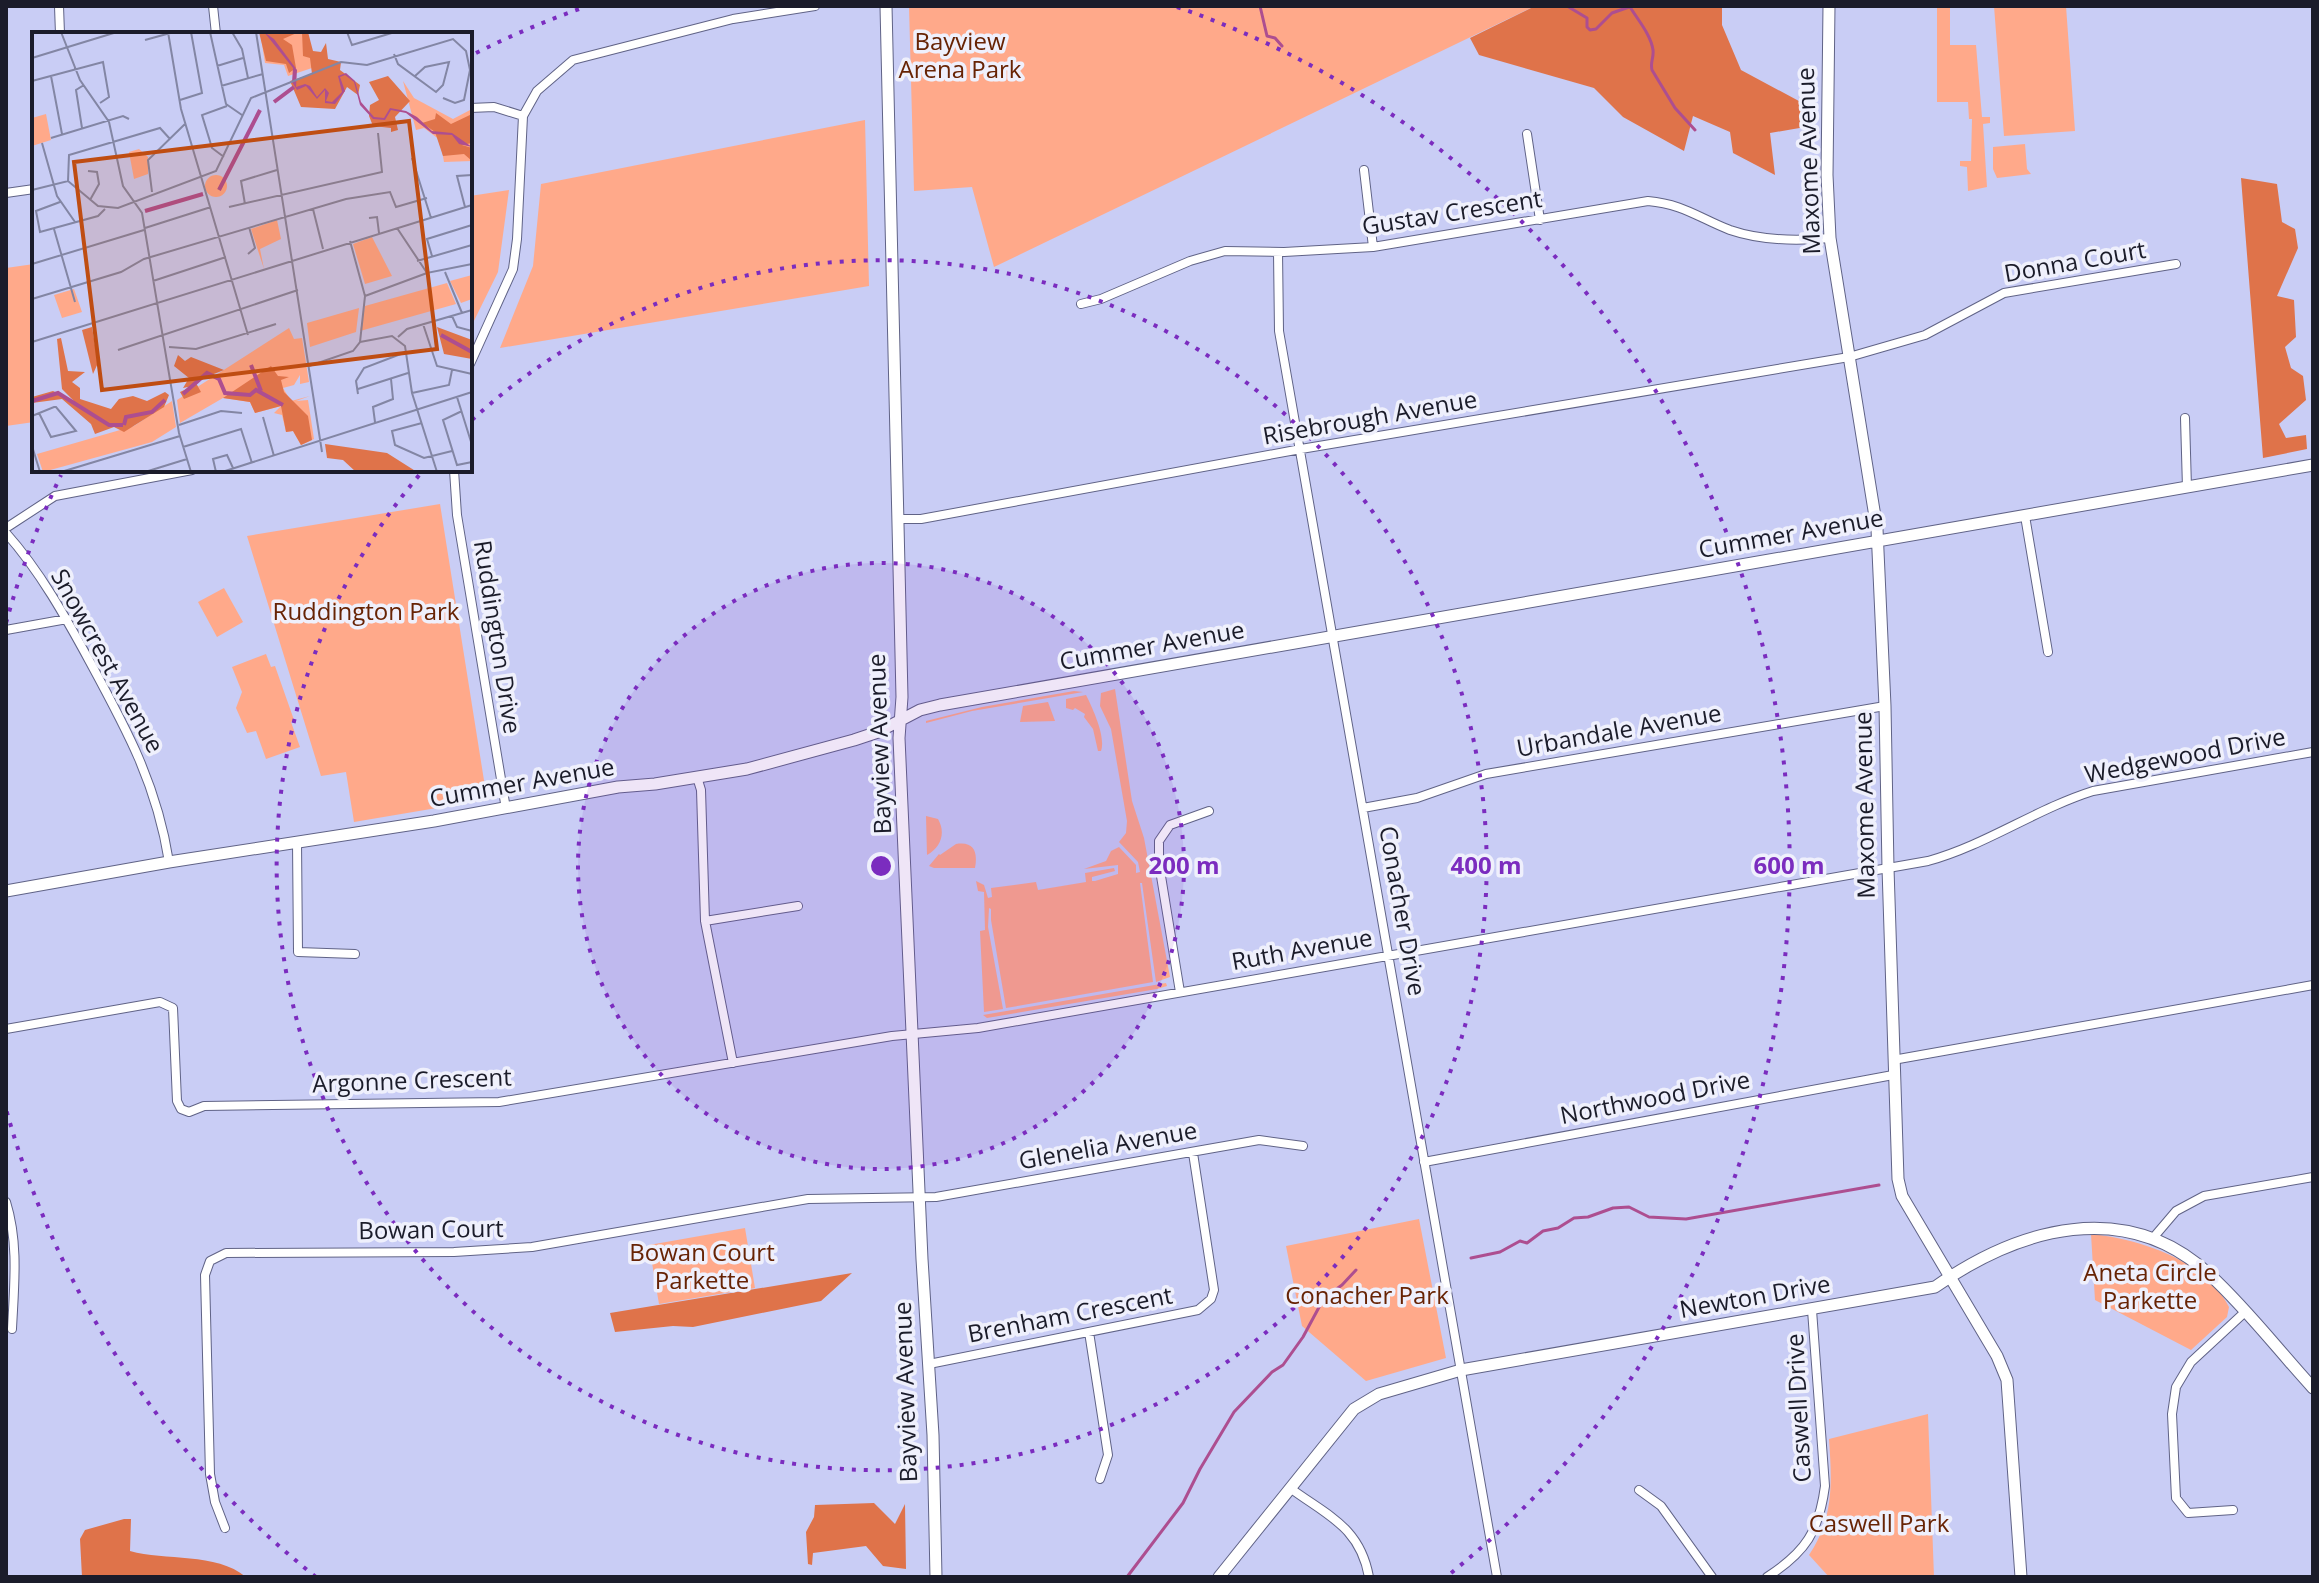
<svg xmlns="http://www.w3.org/2000/svg" width="2319" height="1583" font-family="'Open Sans',sans-serif">
<rect width="100%" height="100%" fill="#c9cdf5"/>
<path fill="#ffa98a" d="M909 6H1535L994 267 972 187 914 191Z
M1937 6H1950V45H1976L1982 117H1990V123L1983 124 1987 187 1968 191 1967 167 1960 166V161H1971L1972 119H1969L1968 102H1937Z
M1994 6H2066L2075 131 2004 136Z
M865 120 869 286 500 348 533 266 541 184Z
M2025 144 2027 169 2031 174 1997 178 1993 169V147Z
M509 190 498 272 470 329V196Z
M34 264V422L6 426V268Z
M440 504 486 793 478 801 354 822 346 772 321 776 247 536Z
M224 588 243 622 217 637 198 602Z
M266 654 271 667 275 666 294 720 291 722 300 747 266 759 256 731 247 733 236 708 242 692 232 667Z
M1115 689 1132 801 1144 838 1170 977 1156 982 1142 883H1140L1153 982 1006 1008 991 920V909L989 908 988 927 1003 1009 984 1012 980 931 985 930 984 892 978 891 976 881 984 885 988 898 992 897 991 888 1036 882 1038 890 1086 882 1085 873 1114 868 1115 871 1092 877V881H1095L1118 874V865L1084 869 1106 861 1111 851 1119 847 1136 865V873L1140 872 1138 862 1119 842 1126 833 1127 821 1111 729 1100 706 1101 693Z
M1074 691 1083 692 972 711 926 723V721L982 707Z
M1086 695C1093 709 1106 737 1101 751H1098L1093 729 1084 717 1085 714 1075 708 1073 710 1066 708V699Z
M1048 702 1055 721 1020 722 1023 706Z
M926 816 938 819C946 833 941 847 927 855Z
M956 844C974 841 978 852 975 868H934L929 866 939 854 940 855Z
M1166 983 1167 986 1157 989 987 1018 983 1015Z
M1419 1219 1446 1358 1366 1381 1302 1326 1286 1246Z
M745 1228 755 1288 659 1304 649 1245Z
M2091 1234C2140 1239 2205 1260 2229 1307L2227 1317 2191 1350 2095 1300Z
M1928 1414 1934 1577H1829L1809 1555C1834 1518 1832 1482 1829 1439Z"/>
<path fill="#df734a" d="M1535 6H1722V25L1741 70 1810 107 1811 126 1770 133 1775 175 1733 153 1730 132 1693 116 1684 151 1623 117 1594 88 1479 55 1470 38Z
M2241 178 2277 184 2282 222 2295 229 2298 248 2277 296 2294 300 2296 337 2285 347 2291 368 2303 376 2306 400 2279 424 2286 438 2306 435 2307 449 2263 458Z
M852 1273 821 1301 693 1327 673 1326 615 1332 610 1313Z
M874 1503 895 1524 905 1504 906 1569 883 1566 866 1546 813 1553 812 1565 808 1564 806 1532 814 1517 815 1505Z
M124 1519H131L130 1551C165 1561 216 1552 246 1577H82L80 1539 85 1530Z"/>
<g fill="none" stroke-linecap="round" stroke-linejoin="round">
<path stroke="#ad4e90" stroke-width="3" d="M1260 6 1267 36 1275 38 1282 46
M1567 6 1587 18V27L1590 30 1596 29 1612 13 1632 6
M1630 7C1638 20 1651 35 1653 50 1654 58 1650 62 1652 70L1675 108 1695 130
M1471 1258 1500 1252 1520 1241 1527 1243 1543 1231 1558 1228 1574 1218 1588 1217 1613 1208 1629 1207 1649 1217 1686 1219 1879 1185
M1127 1577 1183 1503 1200 1469 1234 1412 1272 1372 1283 1365 1303 1337 1324 1298 1342 1285 1356 1270"/>
<defs>
<path id="street" d="M59 6 60 34
M213 6 216 34
M470 108 494 107 523 116
M1527 134 1540 220
M1364 170 1373 247
M6 193 34 189
M1278 252 1279 331 1497 1577
M1081 304 1101 299 1190 261 1225 251 1284 252 1373 247 1648 201C1683 204 1699 218 1730 230 1762 241 1798 241 1830 238
M470 364 513 269 517 239 523 116 537 91 573 60 733 19 815 6
M2185 418 2187 488
M454 470 457 515 506 809
M2025 516 2048 652
M898 519H921L1301 449 1849 357 1925 335 2004 293 2176 264
M6 528 55 496 192 470
M6 533C40 571 66 618 90 662 127 730 157 785 169 862
M6 630 67 619
M697 777 701 790 705 921 733 1063
M1363 808 1417 798 1486 774 1885 706
M297 842 298 952 355 954
M705 921 798 906
M1180 992 1159 864V841L1170 825 1209 811
M6 1029 160 1002 173 1008 177 1101 181 1109 189 1112 204 1106 499 1102 892 1036 978 1028 1928 861C1986 845 2036 809 2093 791L2313 752
M1893 1060 2313 985
M1424 1162 1893 1075
M6 1202C19 1244 14 1286 12 1329
M2153 1238 2176 1211 2204 1196 2313 1177
M1089 1332 1108 1455 1100 1479
M929 1364 1198 1310 1211 1299 1214 1290 1193 1153
M1290 1488C1328 1516 1360 1527 1369 1577
M1639 1490 1661 1506 1712 1577
M2233 1510 2188 1513 2176 1498 2172 1414 2176 1387 2191 1362 2245 1312
M225 1528 215 1502 210 1474 205 1275 210 1261 226 1253 454 1252 532 1247 808 1199 936 1197 1259 1140 1303 1146
M1767 1577C1806 1552 1819 1531 1825 1486L1812 1310"/>
<path id="secondary" d="M886 6 902 697 899 738 922 1259 933 1435 936 1577
M1829 6 1827 175 1830 238 1877 529 1885 706 1888 868 1898 1179 1902 1196 1997 1356 2007 1380 2021 1577
M6 891 169 862 434 821 618 787 655 784 747 769 854 740 878 732 920 710 940 705 2313 465
M1219 1577 1354 1409 1379 1394 1461 1370 1935 1287C2019 1228 2126 1197 2210 1275 2247 1309 2279 1351 2313 1388"/>
</defs>
<use href="#street" stroke="#606386" stroke-width="10"/>
<use href="#secondary" stroke="#606386" stroke-width="13"/>
<use href="#street" stroke="#fff" stroke-width="8"/>
<use href="#secondary" stroke="#fff" stroke-width="11"/>
</g>
<circle cx="881" cy="866" r="303" fill="#7b2cbf" fill-opacity=".12"/>
<g fill="none" stroke="#7b2cbf" stroke-width="4" stroke-dasharray="4 8">
<circle cx="881" cy="866" r="303"/>
<path d="M472 420A605 605 0 1 1 421 473"/>
<path d="M316 1577A908 908 0 0 1 6 1109M6 623A908 908 0 0 1 61 475M476 53A908 908 0 0 1 585 7M1177 7A908 908 0 0 1 1446 1577"/>
</g>
<g text-anchor="middle" stroke-width="7" stroke-linejoin="round" paint-order="stroke">
<g font-size="24" fill="#672304" stroke="#eff0fc">
<text x="960" y="50">Bayview<tspan x="960" dy="28">Arena Park</tspan></text>
<text x="366" y="620">Ruddington Park</text>
<text x="702" y="1261">Bowan Court<tspan x="702" dy="28">Parkette</tspan></text>
<text x="2150" y="1281">Aneta Circle<tspan x="2150" dy="28">Parkette</tspan></text>
<text x="1367" y="1304">Conacher Park</text>
<text x="1879" y="1532">Caswell Park</text>
</g>
<g font-size="24" fill="#1b1c2a" stroke="#eff0fc">
<text transform="translate(1809 161) rotate(-92)" y="8">Maxome Avenue</text>
<text transform="translate(1452 213) rotate(-9)" y="8">Gustav Crescent</text>
<text transform="translate(2075 262) rotate(-10)" y="8">Donna Court</text>
<text transform="translate(1370 418) rotate(-10)" y="8">Risebrough Avenue</text>
<text transform="translate(1791 534) rotate(-10)" y="8">Cummer Avenue</text>
<text transform="translate(497 637) rotate(81)" y="8">Ruddington Drive</text>
<text transform="translate(1152 646) rotate(-10)" y="8">Cummer Avenue</text>
<text transform="translate(107 661) rotate(61)" y="8">Snowcrest Avenue</text>
<text transform="translate(1619 731) rotate(-10)" y="8">Urbandale Avenue</text>
<text transform="translate(880 744) rotate(-92)" y="8">Bayview Avenue</text>
<text transform="translate(2185 756) rotate(-11)" y="8">Wedgewood Drive</text>
<text transform="translate(522 783) rotate(-10)" y="8">Cummer Avenue</text>
<text transform="translate(1865 805) rotate(-91)" y="8">Maxome Avenue</text>
<text transform="translate(1402 911) rotate(80)" y="8">Conacher Drive</text>
<text transform="translate(1302 950) rotate(-10)" y="8">Ruth Avenue</text>
<text transform="translate(412 1081) rotate(-2)" y="8">Argonne Crescent</text>
<text transform="translate(1655 1098) rotate(-11)" y="8">Northwood Drive</text>
<text transform="translate(1108 1146) rotate(-10)" y="8">Glenelia Avenue</text>
<text transform="translate(431 1230) rotate(-1)" y="8">Bowan Court</text>
<text transform="translate(1755 1297) rotate(-10)" y="8">Newton Drive</text>
<text transform="translate(1070 1315) rotate(-11)" y="8">Brenham Crescent</text>
<text transform="translate(906 1392) rotate(-92)" y="8">Bayview Avenue</text>
<text transform="translate(1799 1408) rotate(-93)" y="8">Caswell Drive</text>
</g>
</g>
<g transform="translate(32 32)">
<rect width="440" height="440" fill="#c9cdf5"/>
<path d="M228 0H275L277 17 295 31 256 44 252 33 233 31ZM371 49 382 66 421 87 440 77V129L412 130 408 108 392 96 384 98ZM14 82 19 108 0 114V86ZM107 117 116 125V142L102 147 97 120ZM173 154a11 11 0 1 1 22 0a11 11 0 1 1-22 0ZM245 188 249 207 228 217 232 237 219 197ZM340 205 360 244 333 252 321 212ZM440 243V267L429 271 418 249ZM415 251 424 272 328 299 333 274ZM42 257 50 280 30 286 22 263ZM327 276 324 300 278 315 275 291ZM257 296 262 307 270 306 277 350 268 352V343L262 353 251 356 259 369 278 364 264 369 276 368 282 407 269 413 261 399 254 400 250 383 242 381 249 374 223 381 218 370 191 366 148 391 145 368ZM140 369 144 395 120 410 11 440 5 422 102 394Z" fill="#ffa98a"/>
<path d="M227 0H267L251 7 260 13 264 36 257 41 254 32 234 29ZM270 0H276L281 19 289 20 294 11 296 27 309 30 308 38 328 53 326 63 315 55 303 77 269 75 258 49 280 42 278 26 271 24ZM356 44 378 69 363 85 366 98 359 100V96L341 94 337 84 338 73 347 68 337 50ZM404 81 419 92 440 82V111L430 113 440 116V129L432 122 411 124 403 100 390 91 403 87ZM60 295 66 331 61 342 50 298ZM405 295 440 308V327L412 322ZM29 306 36 339 53 340 40 350 48 356V367L79 377 87 367 101 364 115 369 133 360 137 363 132 375 92 400 82 395 63 402 59 392 30 367 0 371V365L21 359 42 369 30 357 25 307ZM146 323 153 329 159 325 192 338 169 347 164 351 169 360 152 367 148 360 161 354 151 356 157 346 142 334ZM239 334 246 344 257 345 249 348 252 360 276 384 280 408 269 413 261 399 254 400 249 374 223 381 218 370 191 366ZM293 412 355 421 385 440H324L311 428 295 426Z" fill="#df734a"/>
<path d="M232 0 242 7 265 38 264 55 273 52 278 54 285 65 293 56 297 61 294 69 300 70 310 60 306 44 314 41 323 49 329 70 342 85 352 86 358 76 374 79 385 85 400 99 420 101 440 115 427 112 420 103 401 102 374 81 359 78 353 88 341 87 328 73 322 50 313 43 308 45 313 59 303 72 293 71V58L285 67 274 54 265 58 260 50 261 36Z" fill="#ad4e90"/>
<path fill="none" stroke="#ad4e90" stroke-width="4" d="M242 70 262 55M187 158 228 78M113 179 171 162M409 303 440 320M219 333 229 359M151 362 175 341 187 347 193 361 218 363 224 358 251 373M0 369 26 361 77 393H91M92 393 94 385 120 380 133 368"/>
<path fill="none" stroke="#8386a4" stroke-width="2" d="M29 0 48 48 77 90 91 154 110 181 147 401 159 440M136 0 149 77 216 303M178 0 194 72 210 83M200 0 210 17 216 46M224 0 290 420M315 0 320 13 363 0M113 8 142 0M362 22 366 32 404 60 411 53 417 30 393 35 383 44M0 26 85 0M185 34 211 26M19 44 30 102M0 49 71 30 77 65 68 71M189 54 231 42M148 68 170 61 159 0M50 96 44 58 52 53M19 106 91 84 97 87M10 111 25 164 43 190M192 125 180 116 170 83 195 74M380 126 399 186M56 139 65 140 67 152 58 168M36 149 37 123 128 96 138 107M0 158 36 149 66 174 86 176 184 139 219 66 309 30 335 33 421 7 434 19 438 38 432 68 423 71 411 66M120 160 116 128 154 91M28 170 4 179 8 200 66 184 73 177M213 172 209 149 245 138M197 175 350 140 346 101M433 175 425 144 440 143M281 177 291 217M337 186 345 185 347 201M113 196 179 175M365 196 395 241 440 232M22 197 43 270M216 222 223 216 217 195M400 224 395 207 440 193M385 229 440 213M0 232 112 198M413 240 430 281M121 249 194 225M333 264 395 241M0 267 89 240 112 227 314 167 358 160 364 175 395 166M420 284 425 295 440 299M391 292 405 334 440 342M366 305 375 297 440 278M0 310 440 173M328 310 360 304 373 314 380 361 405 440M137 315 164 317 244 292M86 318 266 258M277 334 321 319 328 310 333 264 318 209M326 357 376 341M380 361 417 353 420 338M326 362 324 349 332 336 374 320M425 365 440 413M430 379 411 388 425 433 440 430M0 384 22 375H24L44 399 19 405 7 381M231 385 242 424M343 390 341 375 361 367 359 347M390 391 360 399 363 413 392 426 420 419M147 393 189 379 210 381M0 414 8 440M151 415 209 397 220 431M29 440 148 404M113 440 155 427M184 440 181 427 195 423 201 436M190 440 440 360"/>
<path fill="#bf4d12" fill-opacity="0.15" stroke="#bf4d12" stroke-width="4" d="M377 89 405 317 70 358 42 130Z"/>
<rect width="440" height="440" fill="none" stroke="#1b1c2a" stroke-width="4"/>
</g>
<circle cx="881" cy="866" r="12" fill="#7b2cbf" stroke="#eff0fc" stroke-width="4"/>
<g font-size="24" text-anchor="middle" font-weight="bold" fill="#7b2cbf" stroke="#eff0fc" stroke-width="7" stroke-linejoin="round" paint-order="stroke">
<text x="1184" y="874">200 m</text>
<text x="1486" y="874">400 m</text>
<text x="1789" y="874">600 m</text>
</g>
<rect width="2319" height="1583" fill="none" stroke="#1b1c2a" stroke-width="16"/>
</svg>
